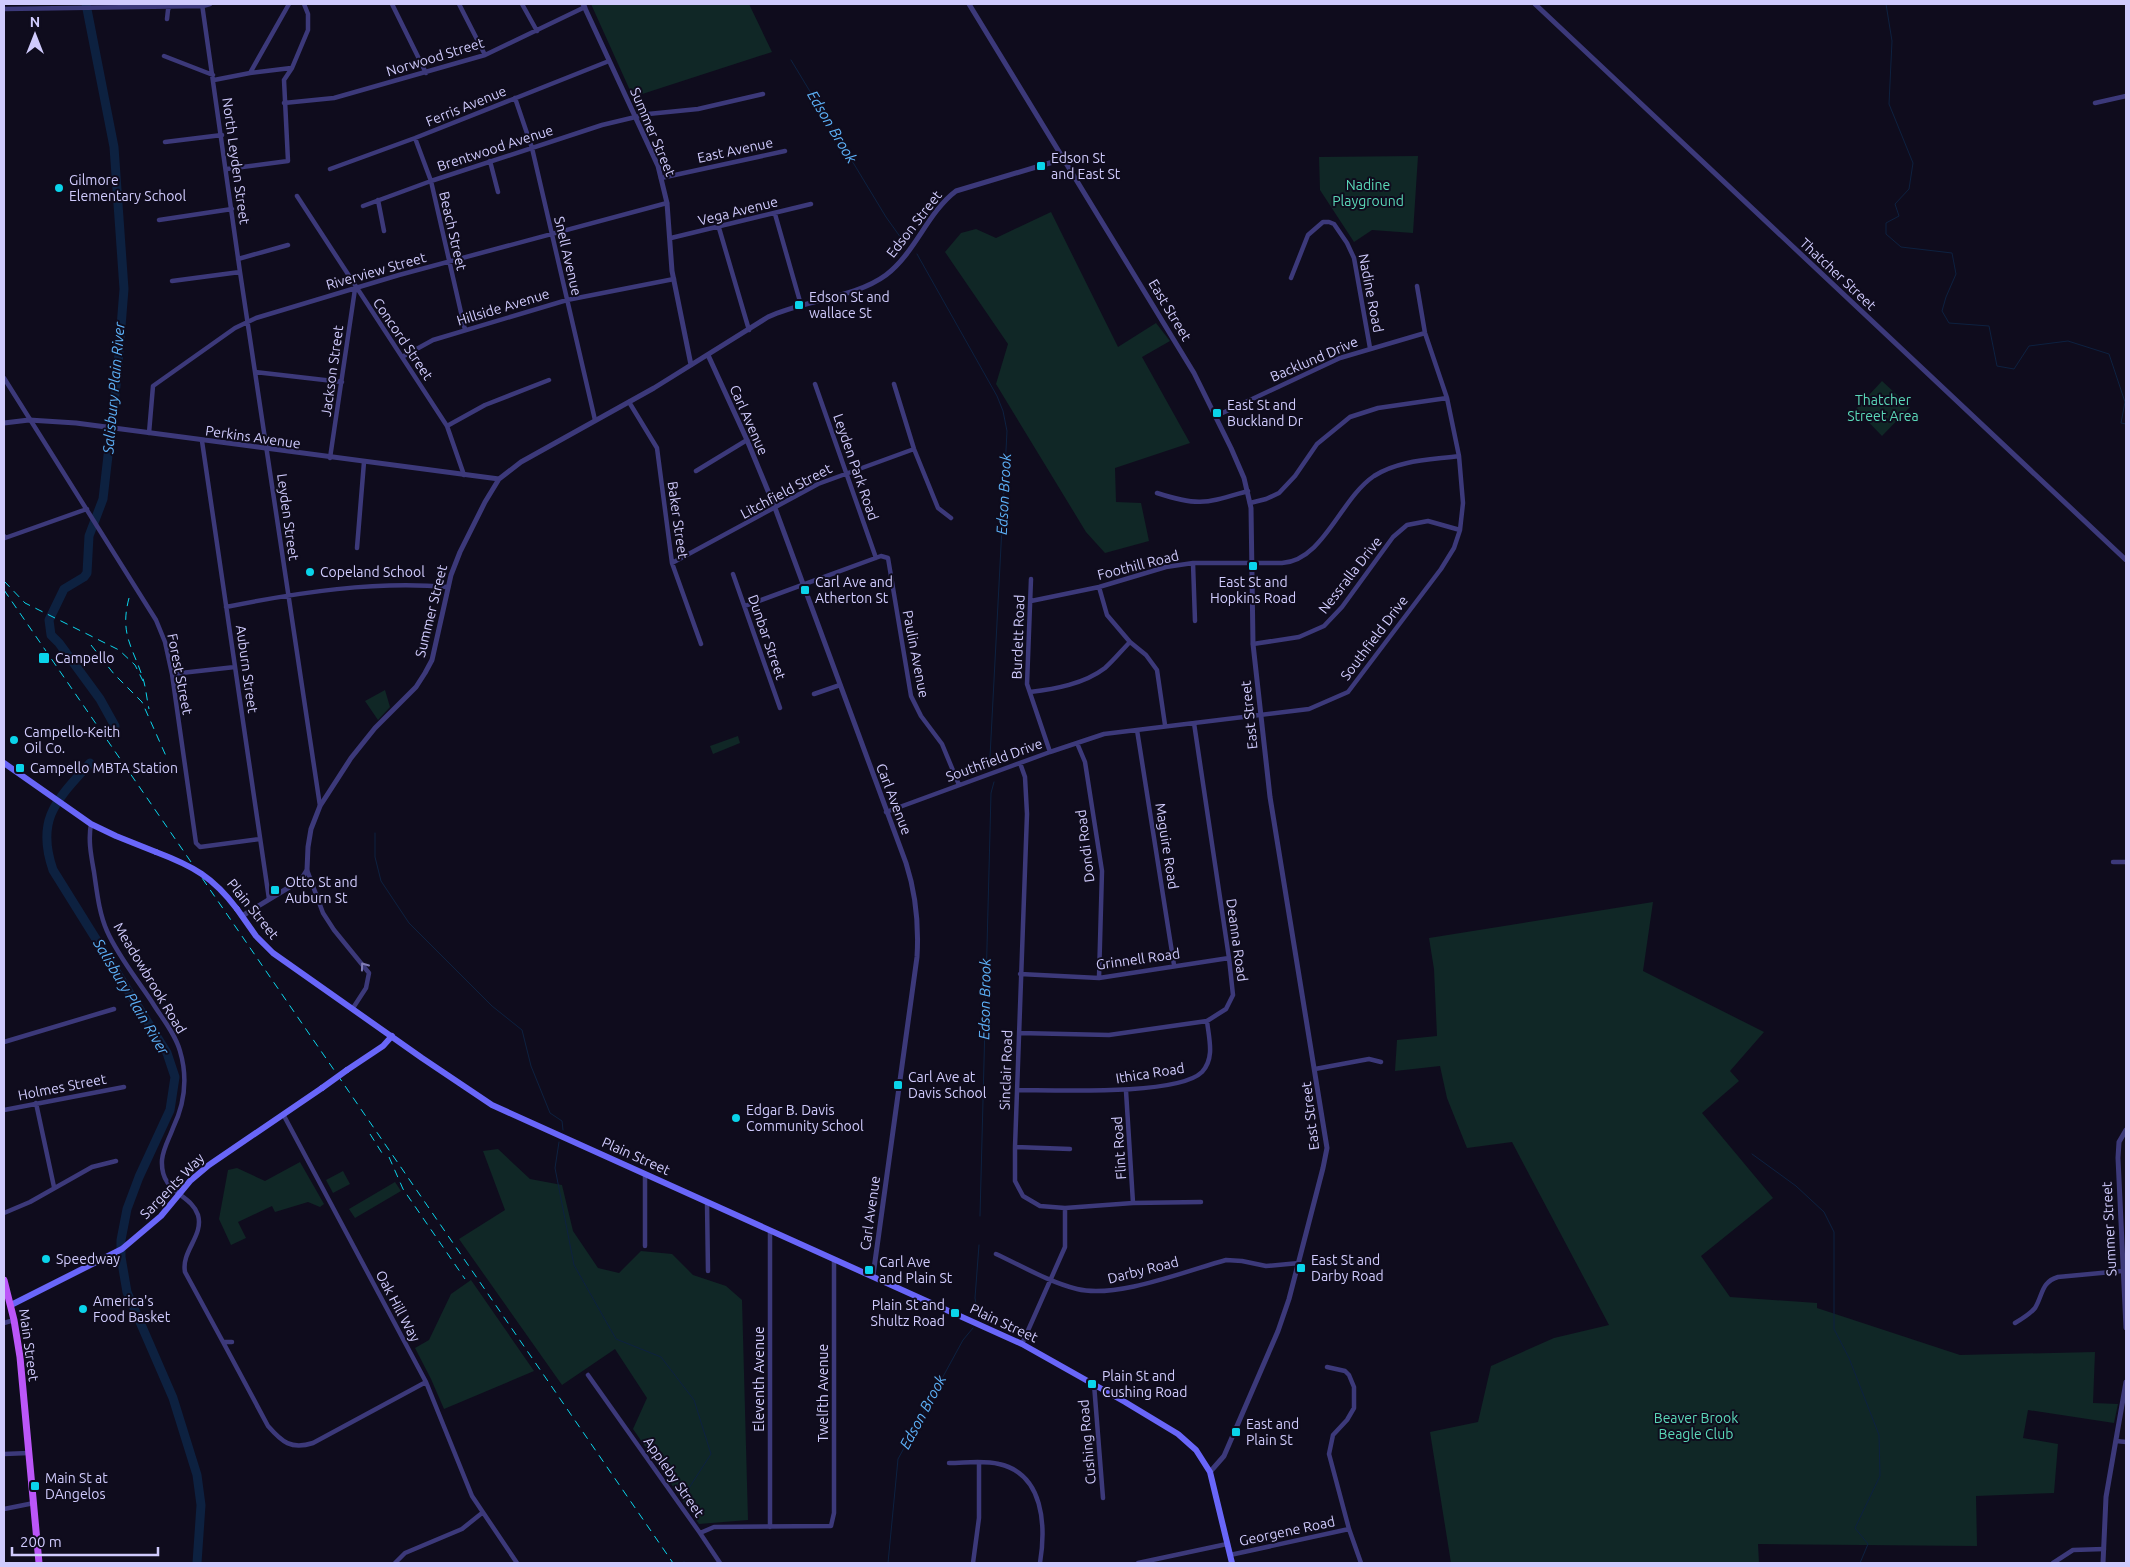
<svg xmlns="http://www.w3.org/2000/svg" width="2130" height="1567" font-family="Ubuntu,sans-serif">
<rect width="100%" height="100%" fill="#0f0c1d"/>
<path fill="#102726" d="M591 4H749L772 52 633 97Z
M1418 156 1413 233 1372 230 1354 242 1320 190 1319 157Z
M1051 212 1118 347 1156 323 1170 341 1142 357 1190 443 1115 468 1116 502 1141 503 1149 541 1105 553 1086 532 996 384 1008 344 945 252 961 233 976 229 996 238Z
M1882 381 1910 407 1882 436 1856 409Z
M385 690 390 707 378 720 365 701Z
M738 736 740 743 713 754 710 746Z
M1653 902 1643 971 1764 1032 1730 1071 1739 1081 1702 1113 1773 1198 1701 1256 1730 1297 1817 1303V1308L1960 1355 2095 1352 2093 1403 2118 1404 2114 1423 2028 1410 2023 1438 2058 1444 2054 1493 1976 1496 1977 1546 1758 1544 1759 1563H1451L1430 1432 1478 1422 1491 1366 1554 1338 1609 1325 1512 1142 1467 1148 1447 1098 1440 1066 1395 1071 1397 1040 1437 1036 1434 969 1429 938Z
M498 1149 530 1179 562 1185 573 1231 598 1268 619 1273 641 1251 672 1254 693 1275 726 1286 742 1300 748 1520 699 1524 633 1429 647 1398 615 1349 562 1385 459 1239 505 1210 483 1151Z
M300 1162 324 1204 320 1207 308 1202 275 1212 272 1206 238 1222 246 1238 231 1245 219 1219 228 1170 237 1168 265 1181Z
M343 1171 350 1184 333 1193 326 1180Z
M395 1182 401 1191 355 1218 349 1209Z
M471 1280 534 1371 444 1409 431 1379 415 1348 429 1340 451 1294Z"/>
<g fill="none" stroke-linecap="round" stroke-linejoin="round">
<path stroke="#0d2140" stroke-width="1" d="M1886 4 1892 41 1889 104 1913 163 1909 189 1895 204 1899 216 1886 223V234L1901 247 1952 253 1956 274 1946 297 1942 311 1949 323 1989 326 1997 366 2014 369 2029 346 2068 341 2109 354 2125 402 2121 423 2126 424
M791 60 886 217 906 245
M917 254 997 396 1003 411 1007 431 990 757
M375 833V857L381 881 409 923 492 1006 522 1030 531 1066 550 1113 562 1121 563 1130
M559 1142 555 1168 574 1265 616 1339 661 1357 694 1400 711 1454 689 1488
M1752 1154 1796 1186 1824 1212 1834 1232V1329L1849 1358 1879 1435 1880 1476 1855 1528 1868 1544 1860 1563
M980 1216 991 793 994 782
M978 1315 975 1298 979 1245
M682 1563 684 1562
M888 1563 898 1459 963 1340 973 1328"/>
<path stroke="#0d2140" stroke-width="9" d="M86 4 114 147 124 289 117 377 103 499 89 536 87 573 84 577 64 589 49 620 51 635 59 643 100 699 115 726 112 735
M90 763C58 799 35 818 53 870L167 1053 175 1077 170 1110 139 1177 127 1209 121 1240V1257L127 1292 173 1398 197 1475 201 1505 197 1563"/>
<path stroke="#3c397a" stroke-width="4.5" d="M202 4 240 272 320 806
M392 4 426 73
M459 4 485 55
M522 4 537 31
M4 9 203 6 210 4
M167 19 168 10 170 5
M164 56 213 75
M250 73 289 4
M214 80 250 73 291 68
M515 98 532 148 595 420
M284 103 334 98 485 55 585 7
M2095 103 2126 96
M415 138 431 181 465 330
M165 142 222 135
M490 161 498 192
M227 169 288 161 284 80 292 68 308 30V14L304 4
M330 169 415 138 609 61
M661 178 785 151
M297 196 447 426 464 475
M378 200 384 231
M363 206 431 181 602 125 648 114 698 109 763 94
M775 214 801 305
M159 220 232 209
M719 228 749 330
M671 238 811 204
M238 259 288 245
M1291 278 1308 235 1323 222H1329L1334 224 1347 243 1354 258 1370 348
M172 281 240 272
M402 357 433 340 567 300 674 279
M255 372 342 382
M4 378 156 620 165 642 172 674 196 843 200 847 260 839
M815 384 876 558
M894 384 914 449 938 508 951 518
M629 402 657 448 672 563 701 644
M1216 416 1340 358 1425 333
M447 426 485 405 549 380
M149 433 153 386 235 328 256 318 399 275 667 203
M202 441 269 899
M330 458 355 289
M696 471 747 440
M1157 493C1200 507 1206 503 1248 491
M1250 503 1266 499 1279 493 1295 476 1317 444 1350 417 1378 408 1447 398
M4 536 5 538 87 509
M357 548 364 462
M672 563 818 484 914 449
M1193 563 1195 621
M733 574 780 708
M1031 579 1027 684 1050 752
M1099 587 1107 615 1130 642 1146 655 1157 670 1165 725
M1031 601 1099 587 1166 567 1193 563H1282C1324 560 1340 499 1374 476 1399 460 1430 460 1459 456
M745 606 881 556 888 558 911 696 921 716 942 744 959 785
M226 607C300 592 374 581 448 587
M1253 644 1299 637 1324 626 1342 607 1393 537 1407 525 1428 521 1460 530
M172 674 235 667
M1030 692C1055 689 1084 684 1105 668 1114 660 1122 650 1130 642
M814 694 840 685
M1137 730 1174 965
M1077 743 1085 762 1102 871 1099 978
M1020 763 1025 777 1027 814 1015 1147V1181L1023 1196 1040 1206 1065 1208 1133 1203 1201 1202
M886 812 1050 752 1104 734 1309 709 1348 692 1441 569 1454 548 1460 530 1463 503 1459 456 1447 398 1425 333 1417 286
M91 824C88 840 91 855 94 872 97 892 99 913 107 931 118 956 137 979 152 1002 161 1017 175 1033 180 1051 188 1078 185 1103 173 1128 169 1139 163 1149 162 1160 160 1194 191 1193 198 1215 204 1236 181 1251 185 1272L223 1342H232
M2113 862H2126
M307 870 323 913 334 930 369 973 366 988 353 1008
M1020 974 1099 978 1229 958
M1019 1033 1109 1035 1207 1021 1226 1009 1233 995 1229 958 1194 723
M4 1042 114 1009
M1315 1069 1369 1059 1381 1062
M1017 1090C1052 1090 1178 1096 1202 1072 1215 1058 1209 1039 1207 1021
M1126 1091 1133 1203
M36 1103 54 1187
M4 1110 124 1087
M283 1114 426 1382 472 1496 517 1563
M1015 1147 1070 1149
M645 1174V1246
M707 1202 708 1271
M4 1213 30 1202 92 1167 116 1161
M996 1254C1022 1266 1049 1282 1077 1289 1116 1299 1186 1271 1226 1260L1242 1261 1266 1266 1299 1263
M4 1323 14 1320
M2015 1323C2022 1319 2030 1314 2035 1308 2043 1295 2041 1282 2058 1277L2122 1271
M223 1342 268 1426C282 1442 291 1450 313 1443L426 1382
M1022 1344 1065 1247V1208
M1327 1367 1345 1371 1349 1375 1354 1387V1408L1347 1420 1333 1435 1329 1454 1349 1529 1361 1563
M588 1375 700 1533 714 1527 831 1526 834 1513V1260
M1094 1384 1103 1498
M2116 1441 2126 1442
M4 1454 29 1453
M949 1463C965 1463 983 1460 999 1464 1044 1474 1046 1526 1040 1563
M4 1509 34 1503
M770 1527V1231
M700 1533 720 1563
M1230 1555 1349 1529
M395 1563 405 1553 462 1529 482 1513
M973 1563 979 1518V1463
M1138 1563 1227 1544
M2053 1563 2073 1550 2104 1549"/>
<path stroke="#3c397a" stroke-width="5" d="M583 4 658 166 667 203 672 271 691 365
M969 4 1194 373 1231 448 1244 478 1251 508 1253 644 1270 797 1327 1148 1323 1168 1289 1299 1278 1331 1224 1456 1210 1472
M1535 4 2126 560
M708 355 747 440 775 508 906 863C916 894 919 924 917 957L873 1276
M4 423 29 420 76 423 499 479
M242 916 301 880 307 870 308 847 311 829 320 806 351 758 375 728 416 687 425 673 432 660 451 575 460 552 485 502 499 479 521 462 654 388 768 317C804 300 855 298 886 275 916 252 927 213 956 191L1063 159
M2126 1130 2119 1142 2118 1158 2126 1328
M2103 1563 2106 1497 2126 1382"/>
<path stroke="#6966f9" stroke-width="6" d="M4 763 91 824 116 836 156 852
M237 909 256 936 273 953 422 1058 492 1105 1022 1344 1125 1402 1178 1434 1196 1450 1210 1472 1232 1563
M347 1070 383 1046 392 1036
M11 1305 122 1249 161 1216 190 1181 209 1165 322 1088"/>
<path stroke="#bb56f8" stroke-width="7" d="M4 1280 14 1320 20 1357 39 1563"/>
<path stroke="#0ad4ea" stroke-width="1" stroke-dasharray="8 6" stroke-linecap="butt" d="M4 581 25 603 119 650 135 665 143 681
M4 590 673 1563
M129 598C119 636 134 648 144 682 146 690 147 700 149 709
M91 645 114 674 142 702 166 756
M370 1134 382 1153
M389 1157 403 1189 465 1279"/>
<path stroke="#6966f9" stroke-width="6" d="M156 852C193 866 213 877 237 909
M322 1088 347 1070"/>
</g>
<defs><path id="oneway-chevron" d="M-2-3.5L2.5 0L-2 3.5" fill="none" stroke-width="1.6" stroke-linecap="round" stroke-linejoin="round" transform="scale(1.25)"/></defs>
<use stroke="#7f7bb5" href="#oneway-chevron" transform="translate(364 966) rotate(-126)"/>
<g fill="#0ad4ea" stroke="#0f0c1d" stroke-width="2">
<rect x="1036" y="161" width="10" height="10" rx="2.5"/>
<circle cx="59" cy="188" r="5"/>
<rect x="794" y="300" width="10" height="10" rx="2.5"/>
<rect x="1212" y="408" width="10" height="10" rx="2.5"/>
<rect x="1248" y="561" width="10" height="10" rx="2.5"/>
<circle cx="310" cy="572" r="5"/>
<rect x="800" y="585" width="10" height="10" rx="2.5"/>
<rect x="38" y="652" width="12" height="12" rx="2.5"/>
<circle cx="14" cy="740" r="5"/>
<rect x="15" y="763" width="10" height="10" rx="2.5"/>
<rect x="270" y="885" width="10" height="10" rx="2.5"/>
<rect x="893" y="1080" width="10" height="10" rx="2.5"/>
<circle cx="736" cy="1118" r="5"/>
<circle cx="46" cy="1259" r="5"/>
<rect x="1296" y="1263" width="10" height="10" rx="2.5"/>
<rect x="864" y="1265" width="10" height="10" rx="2.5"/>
<circle cx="83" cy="1309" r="5"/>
<rect x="950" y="1308" width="10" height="10" rx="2.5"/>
<rect x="1087" y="1379" width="10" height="10" rx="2.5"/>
<rect x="1231" y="1427" width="10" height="10" rx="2.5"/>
<rect x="30" y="1481" width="10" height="10" rx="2.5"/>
</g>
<g text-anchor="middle" stroke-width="4" stroke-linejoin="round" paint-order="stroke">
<g font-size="14" fill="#d0cbfd" stroke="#0f0c1d">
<text transform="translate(435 57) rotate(-17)" y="5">Norwood Street</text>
<text transform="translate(466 106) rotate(-22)" y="5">Ferris Avenue</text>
<text transform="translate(653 132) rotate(67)" y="5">Summer Street</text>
<text transform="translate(495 148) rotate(-18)" y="5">Brentwood Avenue</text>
<text transform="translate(735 150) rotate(-12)" y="5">East Avenue</text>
<text transform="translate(236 161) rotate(82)" y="5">North Leyden Street</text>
<text transform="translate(738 211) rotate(-14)" y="5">Vega Avenue</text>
<text transform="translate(914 224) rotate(-52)" y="5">Edson Street</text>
<text transform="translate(453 231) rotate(77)" y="5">Beach Street</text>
<text transform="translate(568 256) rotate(77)" y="5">Snell Avenue</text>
<text transform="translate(376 271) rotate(-16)" y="5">Riverview Street</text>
<text transform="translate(1838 274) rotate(43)" y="5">Thatcher Street</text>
<text transform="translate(1371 293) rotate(79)" y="5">Nadine Road</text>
<text transform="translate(503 307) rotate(-17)" y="5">Hillside Avenue</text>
<text transform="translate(1170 310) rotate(59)" y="5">East Street</text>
<text transform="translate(403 339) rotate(56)" y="5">Concord Street</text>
<text transform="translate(1314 359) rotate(-23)" y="5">Backlund Drive</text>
<text transform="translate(332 371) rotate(-82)" y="5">Jackson Street</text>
<text transform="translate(749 420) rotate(66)" y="5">Carl Avenue</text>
<text transform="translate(253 437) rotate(8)" y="5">Perkins Avenue</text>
<text transform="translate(856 467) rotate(71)" y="5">Leyden Park Road</text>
<text transform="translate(786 491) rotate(-28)" y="5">Litchfield Street</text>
<text transform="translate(288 517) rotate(82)" y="5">Leyden Street</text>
<text transform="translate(678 520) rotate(82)" y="5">Baker Street</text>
<text transform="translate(1138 565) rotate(-14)" y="5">Foothill Road</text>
<text transform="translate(1350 575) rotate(-52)" y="5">Nessralla Drive</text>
<text transform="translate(431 611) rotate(-76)" y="5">Summer Street</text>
<text transform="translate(767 637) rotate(71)" y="5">Dunbar Street</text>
<text transform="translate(1018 637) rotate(-88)" y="5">Burdett Road</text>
<text transform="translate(1374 638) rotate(-53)" y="5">Southfield Drive</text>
<text transform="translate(916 654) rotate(79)" y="5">Paulin Avenue</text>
<text transform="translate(247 669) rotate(82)" y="5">Auburn Street</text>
<text transform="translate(180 674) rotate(79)" y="5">Forest Street</text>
<text transform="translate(1249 715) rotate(-96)" y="5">East Street</text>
<text transform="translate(994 760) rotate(-20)" y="5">Southfield Drive</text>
<text transform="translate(894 799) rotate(69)" y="5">Carl Avenue</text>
<text transform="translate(1085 846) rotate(-97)" y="5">Dondi Road</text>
<text transform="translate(1167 846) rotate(81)" y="5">Maguire Road</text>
<text transform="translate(253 909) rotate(51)" y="5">Plain Street</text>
<text transform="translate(1237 940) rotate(82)" y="5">Deanna Road</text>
<text transform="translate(1138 959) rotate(-8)" y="5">Grinnell Road</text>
<text transform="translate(150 978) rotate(59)" y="5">Meadowbrook Road</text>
<text transform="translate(1006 1070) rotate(-88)" y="5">Sinclair Road</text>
<text transform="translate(1150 1073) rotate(-9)" y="5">Ithica Road</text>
<text transform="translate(62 1087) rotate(-11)" y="5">Holmes Street</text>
<text transform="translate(1310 1116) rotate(-97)" y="5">East Street</text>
<text transform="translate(1119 1148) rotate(-94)" y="5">Flint Road</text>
<text transform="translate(636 1156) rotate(24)" y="5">Plain Street</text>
<text transform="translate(172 1186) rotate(-46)" y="5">Sargents Way</text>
<text transform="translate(870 1213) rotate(-82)" y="5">Carl Avenue</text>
<text transform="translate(2109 1229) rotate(-93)" y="5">Summer Street</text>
<text transform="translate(1143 1270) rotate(-14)" y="5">Darby Road</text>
<text transform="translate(398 1306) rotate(62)" y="5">Oak Hill Way</text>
<text transform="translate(1004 1323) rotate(25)" y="5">Plain Street</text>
<text transform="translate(29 1345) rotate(82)" y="5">Main Street</text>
<text transform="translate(759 1379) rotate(-90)" y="5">Eleventh Avenue</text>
<text transform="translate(823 1393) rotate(-90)" y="5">Twelfth Avenue</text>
<text transform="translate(1087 1442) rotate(-95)" y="5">Cushing Road</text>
<text transform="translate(674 1477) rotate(55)" y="5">Appleby Street</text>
<text transform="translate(1287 1531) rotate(-12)" y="5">Georgene Road</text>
</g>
<g font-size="14" fill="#d0cbfd" stroke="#0f0c1d" text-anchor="start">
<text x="1051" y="163">Edson St<tspan x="1051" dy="16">and East St</tspan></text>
<text x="69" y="185">Gilmore<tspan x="69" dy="16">Elementary School</tspan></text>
<text x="809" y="302">Edson St and<tspan x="809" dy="16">wallace St</tspan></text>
<text x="1227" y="410">East St and<tspan x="1227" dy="16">Buckland Dr</tspan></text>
<text x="320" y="577">Copeland School</text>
<text x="815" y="587">Carl Ave and<tspan x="815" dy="16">Atherton St</tspan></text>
<text x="1253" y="587" text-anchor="middle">East St and<tspan x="1253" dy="16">Hopkins Road</tspan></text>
<text x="55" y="663">Campello</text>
<text x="24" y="737">Campello-Keith<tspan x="24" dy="16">Oil Co.</tspan></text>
<text x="30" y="773">Campello MBTA Station</text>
<text x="285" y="887">Otto St and<tspan x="285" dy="16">Auburn St</tspan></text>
<text x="908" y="1082">Carl Ave at<tspan x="908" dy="16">Davis School</tspan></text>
<text x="746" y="1115">Edgar B. Davis<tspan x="746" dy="16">Community School</tspan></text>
<text x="56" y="1264">Speedway</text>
<text x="1311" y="1265">East St and<tspan x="1311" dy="16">Darby Road</tspan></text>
<text x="879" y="1267">Carl Ave<tspan x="879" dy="16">and Plain St</tspan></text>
<text x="93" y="1306">America's<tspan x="93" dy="16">Food Basket</tspan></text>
<text x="945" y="1310" text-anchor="end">Plain St and<tspan x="945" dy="16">Shultz Road</tspan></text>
<text x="1102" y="1381">Plain St and<tspan x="1102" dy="16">Cushing Road</tspan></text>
<text x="1246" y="1429">East and<tspan x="1246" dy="16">Plain St</tspan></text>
<text x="45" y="1483">Main St at<tspan x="45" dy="16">DAngelos</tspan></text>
</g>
<g font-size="14" fill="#5bd9b9" stroke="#0f0c1d">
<text x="1368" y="190">Nadine<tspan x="1368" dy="16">Playground</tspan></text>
<text x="1883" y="405">Thatcher<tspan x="1883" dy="16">Street Area</tspan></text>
<text x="1696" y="1423">Beaver Brook<tspan x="1696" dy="16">Beagle Club</tspan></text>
</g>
<g font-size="15" font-style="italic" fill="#5db1f8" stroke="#0f0c1d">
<text transform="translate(832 127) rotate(59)" y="5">Edson Brook</text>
<text transform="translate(114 388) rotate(-85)" y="5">Salisbury Plain River</text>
<text transform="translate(1004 494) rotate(-87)" y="5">Edson Brook</text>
<text transform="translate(131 997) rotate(59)" y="5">Salisbury Plain River</text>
<text transform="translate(985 999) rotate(-89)" y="5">Edson Brook</text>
<text transform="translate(923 1412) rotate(-62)" y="5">Edson Brook</text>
</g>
</g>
<rect width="2130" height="1567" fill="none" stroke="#d0cbfd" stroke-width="10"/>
<g transform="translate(35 35)" stroke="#0f0c1d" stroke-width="4" paint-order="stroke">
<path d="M0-4L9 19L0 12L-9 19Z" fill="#d0cbfd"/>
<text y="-8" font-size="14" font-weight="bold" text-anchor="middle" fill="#d0cbfd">N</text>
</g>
<path d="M12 1547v8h146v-8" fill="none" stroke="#d0cbfd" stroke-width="2.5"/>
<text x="20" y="1547" font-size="15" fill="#d0cbfd" stroke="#0f0c1d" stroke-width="4" paint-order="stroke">200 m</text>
</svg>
